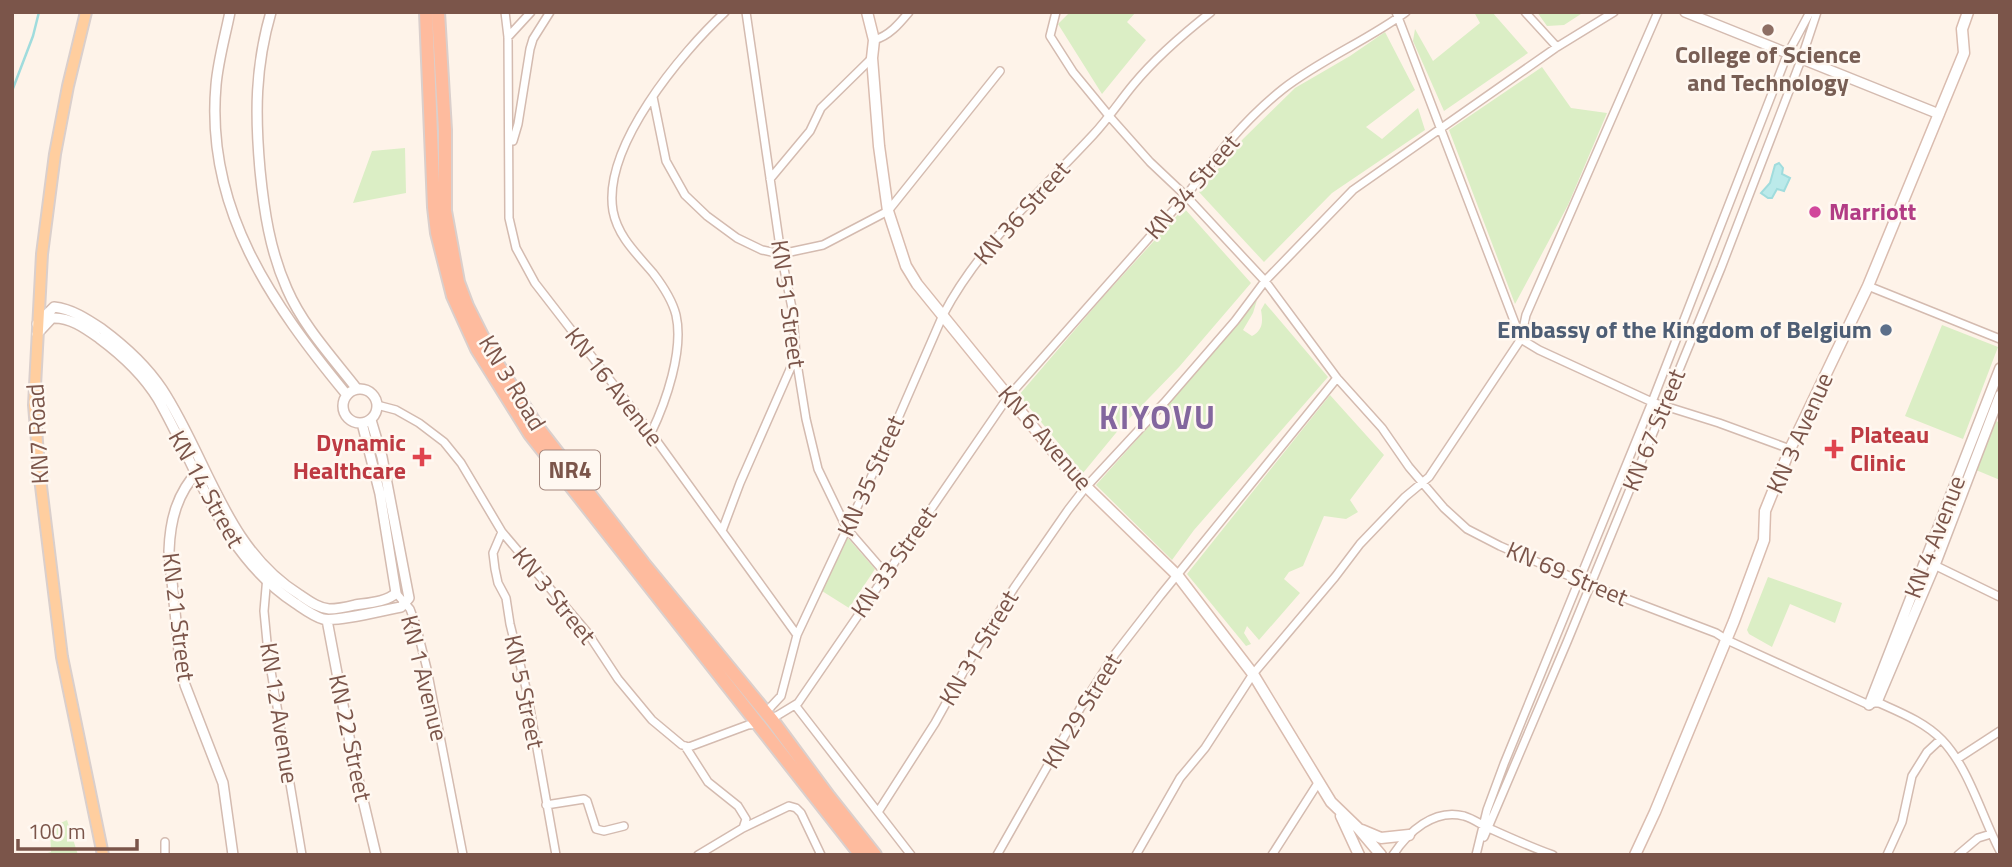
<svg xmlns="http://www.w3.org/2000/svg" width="2012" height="867" font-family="'Titillium Web',sans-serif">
<rect width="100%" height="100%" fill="#fef3e9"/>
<path fill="#dbeec5" d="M1070 12H1136L1127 22 1146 40 1102 94 1058 24Z
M1474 12H1492L1528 53 1444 111 1413 41 1415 29 1433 61 1480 23Z
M1537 12H1584L1564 25 1547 26Z
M1385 32 1415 90 1366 127 1382 139 1418 108 1425 130 1332 193 1264 262 1199 192 1243 139 1295 88 1350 56Z
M1542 67 1571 108 1607 113 1568 205 1515 304 1449 130Z
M405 148 406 193 353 203 372 151Z
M1184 208 1251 283 1179 367 1120 428 1083 473 1019 395 1103 297Z
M1257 300 1253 313 1243 330 1252 336C1263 330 1263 322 1261 310L1265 303 1328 377 1194 530 1172 560 1096 485 1150 425 1160 431 1168 420 1162 410Z
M1942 325 1998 347 1963 439 1905 416Z
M1330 395 1384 455 1350 500 1358 512 1346 519 1324 516 1303 566 1289 572 1284 579 1300 593 1259 640 1247 626 1244 633 1251 644 1246 646 1187 574Z
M1996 421 2000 423V480L1976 470Z
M847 537 875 569 849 608 822 591Z
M1768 577 1842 603 1835 623 1790 604 1772 647 1749 634 1747 630Z
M67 820 78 855H40L51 852 50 828Z"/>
<path fill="#bbeaea" stroke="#a0dcdd" stroke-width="2" d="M1779 163 1783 168 1782 174 1790 178 1784 191 1777 189 1772 198H1768L1761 193 1770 183 1775 165Z"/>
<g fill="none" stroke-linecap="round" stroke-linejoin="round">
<path stroke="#a0dcdd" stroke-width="2.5" d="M12 91 33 36 39 12"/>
<defs>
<path id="minor" d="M505 12 508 37 509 218 516 248 535 283 651 433 797 635
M746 12 781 254 793 313 796 357 806 419 818 469 847 529 886 574
M1056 12 1050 36 1073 72 1110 117 1150 162 1186 196 1265 281 1337 378 1382 428 1409 467 1444 508 1467 529 1500 546 1590 585 1716 633 1727 640 1869 705 1877 702C1899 712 1925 722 1942 740 1969 768 1982 817 2000 851
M1396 12 1521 339 1539 350 1652 402 1719 423 1790 449
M1525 12 1557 47
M508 37 531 12
M874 40C889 36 899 24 909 12
M653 97 666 161 685 195 707 216 737 238 762 250 781 254 823 245 888 211 1000 71
M513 141 518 124 530 49 533 39 550 12
M770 179 810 131 821 108 872 58
M1868 286 2000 339
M377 405 396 410 419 423 444 442 461 463 502 532 587 632 618 679 652 720 682 745 689 747 748 725 759 724
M651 433C666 402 684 350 676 315 672 299 663 286 653 273 637 254 618 237 613 211 602 147 681 53 725 12
M722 531 740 483 795 358
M502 532 493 553 495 569 498 583 506 598 510 624 527 692 556 855
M1926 561 2000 597
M267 576 264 611 268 653 302 855
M396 593 410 609 416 625 427 669 463 855
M795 705 911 855
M765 713 781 696 797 635 889 439 943 315C979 246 1040 192 1093 135 1108 119 1119 102 1133 85 1156 57 1183 34 1211 12
M770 720 798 703 1008 397 1186 196C1215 157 1245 119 1283 89 1320 60 1368 40 1406 12
M685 746 708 782 738 806 746 819 743 828
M1957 759 2000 731
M546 805 584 799 587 801 596 829 604 831 624 826
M878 812 935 723 975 651 1014 588 1068 510 1085 488 1164 403 1235 321 1265 281 1353 190 1557 47 1614 12
M1484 837 1567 642 1721 268 1801 60 1817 12
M165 855V842
M698 855 743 828 789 806 796 808 801 813 821 855
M997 855 1081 707 1115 654 1160 596 1337 378
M1136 855 1180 778 1205 748 1253 674 1335 577 1360 544 1405 497 1429 477 1521 339 1526 315 1658 12
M1272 855 1318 783
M1393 855C1408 832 1434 808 1464 816 1474 819 1483 826 1493 830 1513 839 1533 848 1553 855
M1476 855 1487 810 1504 764 1652 402 1787 55 1810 12
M1887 855 1902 822 1912 776 1927 752 1941 739
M1958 855 1978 838 1991 834"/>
<path id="tertiary" d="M230 12C225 37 218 61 216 85 205 209 272 304 347 395
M271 12C255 67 255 114 260 170 264 211 270 251 287 289 303 326 333 358 357 389
M1685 12 1939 114
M37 324 54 307C72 309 87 319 102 329 125 346 146 365 162 389 208 459 225 549 300 595 309 601 318 608 329 609 338 609 347 607 355 605 368 603 387 602 396 593L380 494 362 423
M37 334 52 318C70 317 85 328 99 338 122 355 143 374 158 399 200 472 221 554 295 603 304 609 313 616 323 619 338 622 384 610 401 607L409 598 382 457 371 420
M343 406a17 17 0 1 1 34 0a17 17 0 1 1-34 0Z
M199 470C177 493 170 520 169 551L180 662 185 685 223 783 233 855
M327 620 353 758 376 855
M1877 702 1935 565 2000 395
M1869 705 2000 368"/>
<path id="secondary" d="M867 12 874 40 872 58 879 146 888 211 906 266 917 284 1065 466 1178 576 1253 674 1331 802 1359 829 1381 855
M1341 816 1359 855
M1362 830 1381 838 1409 835
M1635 855 1655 812 1734 621 1764 540 1765 511 1790 449 1868 286 1964 53 1962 29 1968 12"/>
<path id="primary" d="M86 12 68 86 55 154 42 254 34 405 40 478 62 657 103 855"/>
<path id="trunk" d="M426 12 434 207 437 233 453 296 477 349 530 434 861 855
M438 12 445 130V211L458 282 467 306 491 354 538 428 643 563 772 720 829 797 875 855"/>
</defs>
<use href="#minor" stroke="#d4bbb0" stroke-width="10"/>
<use href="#tertiary" stroke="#d4bbb0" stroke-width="12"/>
<use href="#secondary" stroke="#dabcaf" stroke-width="13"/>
<use href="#primary" stroke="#dacfcc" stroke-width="14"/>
<use href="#trunk" stroke="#dacfcc" stroke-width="16"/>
<use href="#minor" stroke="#fff" stroke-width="7"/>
<use href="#tertiary" stroke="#fff" stroke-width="9"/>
<use href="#secondary" stroke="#fff" stroke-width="10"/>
<use href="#primary" stroke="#ffce9f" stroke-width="10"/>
<use href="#trunk" stroke="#febb9e" stroke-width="12"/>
</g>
<circle fill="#8d6e63" stroke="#fff8f1" stroke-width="2.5" cx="1768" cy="30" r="7"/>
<circle fill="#d1479c" stroke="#fff8f1" stroke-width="2.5" cx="1815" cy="212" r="7"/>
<circle fill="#5c6f8a" stroke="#fff8f1" stroke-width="2.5" cx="1886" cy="330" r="7"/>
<g fill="#e0444e" stroke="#fff8f1" stroke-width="2.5">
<path d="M1830.5 438.5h7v7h7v7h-7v7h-7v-7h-7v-7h7z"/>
<path d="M418.5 446.5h7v7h7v7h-7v7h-7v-7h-7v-7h7z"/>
</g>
<g text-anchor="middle" stroke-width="5" stroke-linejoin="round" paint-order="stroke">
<rect fill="#fff8f1" stroke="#a3867c" stroke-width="2" x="540" y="450.5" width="60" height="39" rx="5"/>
<g font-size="23" font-weight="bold" fill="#7b554a">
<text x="570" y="478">NR4</text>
</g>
<g font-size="24" font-weight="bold" fill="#785e54" stroke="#fff8f1">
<text x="1768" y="63">College of Science<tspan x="1768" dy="28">and Technology</tspan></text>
</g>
<g font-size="24" fill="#7b554a" stroke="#fff8f1">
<text transform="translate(1192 187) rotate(-49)" y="8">KN 34 Street</text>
<text transform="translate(1022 213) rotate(-48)" y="8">KN 36 Street</text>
<text transform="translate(788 304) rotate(82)" y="8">KN 51 Street</text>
<text transform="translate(512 383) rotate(59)" y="8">KN 3 Road</text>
<text transform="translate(614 387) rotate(52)" y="8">KN 16 Avenue</text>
<text transform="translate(1654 430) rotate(-68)" y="8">KN 67 Street</text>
<text transform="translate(1800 433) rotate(-66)" y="8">KN 3 Avenue</text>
<text transform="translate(38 434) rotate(-93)" y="8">KN7 Road</text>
<text transform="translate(1045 438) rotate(49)" y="8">KN 6 Avenue</text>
<text transform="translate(871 476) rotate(-66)" y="8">KN 35 Street</text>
<text transform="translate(206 489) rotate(61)" y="8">KN 14 Street</text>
<text transform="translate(1935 537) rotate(-69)" y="8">KN 4 Avenue</text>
<text transform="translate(894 562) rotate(-55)" y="8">KN 33 Street</text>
<text transform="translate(1567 574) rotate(23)" y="8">KN 69 Street</text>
<text transform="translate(554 596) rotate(51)" y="8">KN 3 Street</text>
<text transform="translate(178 617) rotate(83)" y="8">KN 21 Street</text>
<text transform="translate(979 648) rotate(-59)" y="8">KN 31 Street</text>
<text transform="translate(424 678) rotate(76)" y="8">KN 1 Avenue</text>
<text transform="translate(524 692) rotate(78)" y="8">KN 5 Street</text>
<text transform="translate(1082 711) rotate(-59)" y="8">KN 29 Street</text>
<text transform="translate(279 713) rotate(81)" y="8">KN 12 Avenue</text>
<text transform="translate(350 738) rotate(78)" y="8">KN 22 Street</text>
</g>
<g font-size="24" font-weight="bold" fill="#b23c85" stroke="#fff8f1" text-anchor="start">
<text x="1829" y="220">Marriott</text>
</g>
<g font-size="24" font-weight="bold" fill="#4e5e75" stroke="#fff8f1" text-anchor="end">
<text x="1872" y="338">Embassy of the Kingdom of Belgium</text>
</g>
<g font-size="24" font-weight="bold" fill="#be3a42" stroke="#fff8f1" text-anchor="start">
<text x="1850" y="443">Plateau<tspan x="1850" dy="28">Clinic</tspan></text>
<text x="406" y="451" text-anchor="end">Dynamic<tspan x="406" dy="28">Healthcare</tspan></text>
</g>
<g font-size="32" font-weight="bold" letter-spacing="2" fill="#83669e" stroke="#fff8f1">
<text x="1158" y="429">KIYOVU</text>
</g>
</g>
<rect width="2012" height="867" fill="none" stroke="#7b554a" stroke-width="28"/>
<path d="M18 839v10h119v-10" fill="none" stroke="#7b554a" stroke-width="3.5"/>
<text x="28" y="839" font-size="21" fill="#7b554a" stroke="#fff8f1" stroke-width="5" paint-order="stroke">100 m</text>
</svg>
